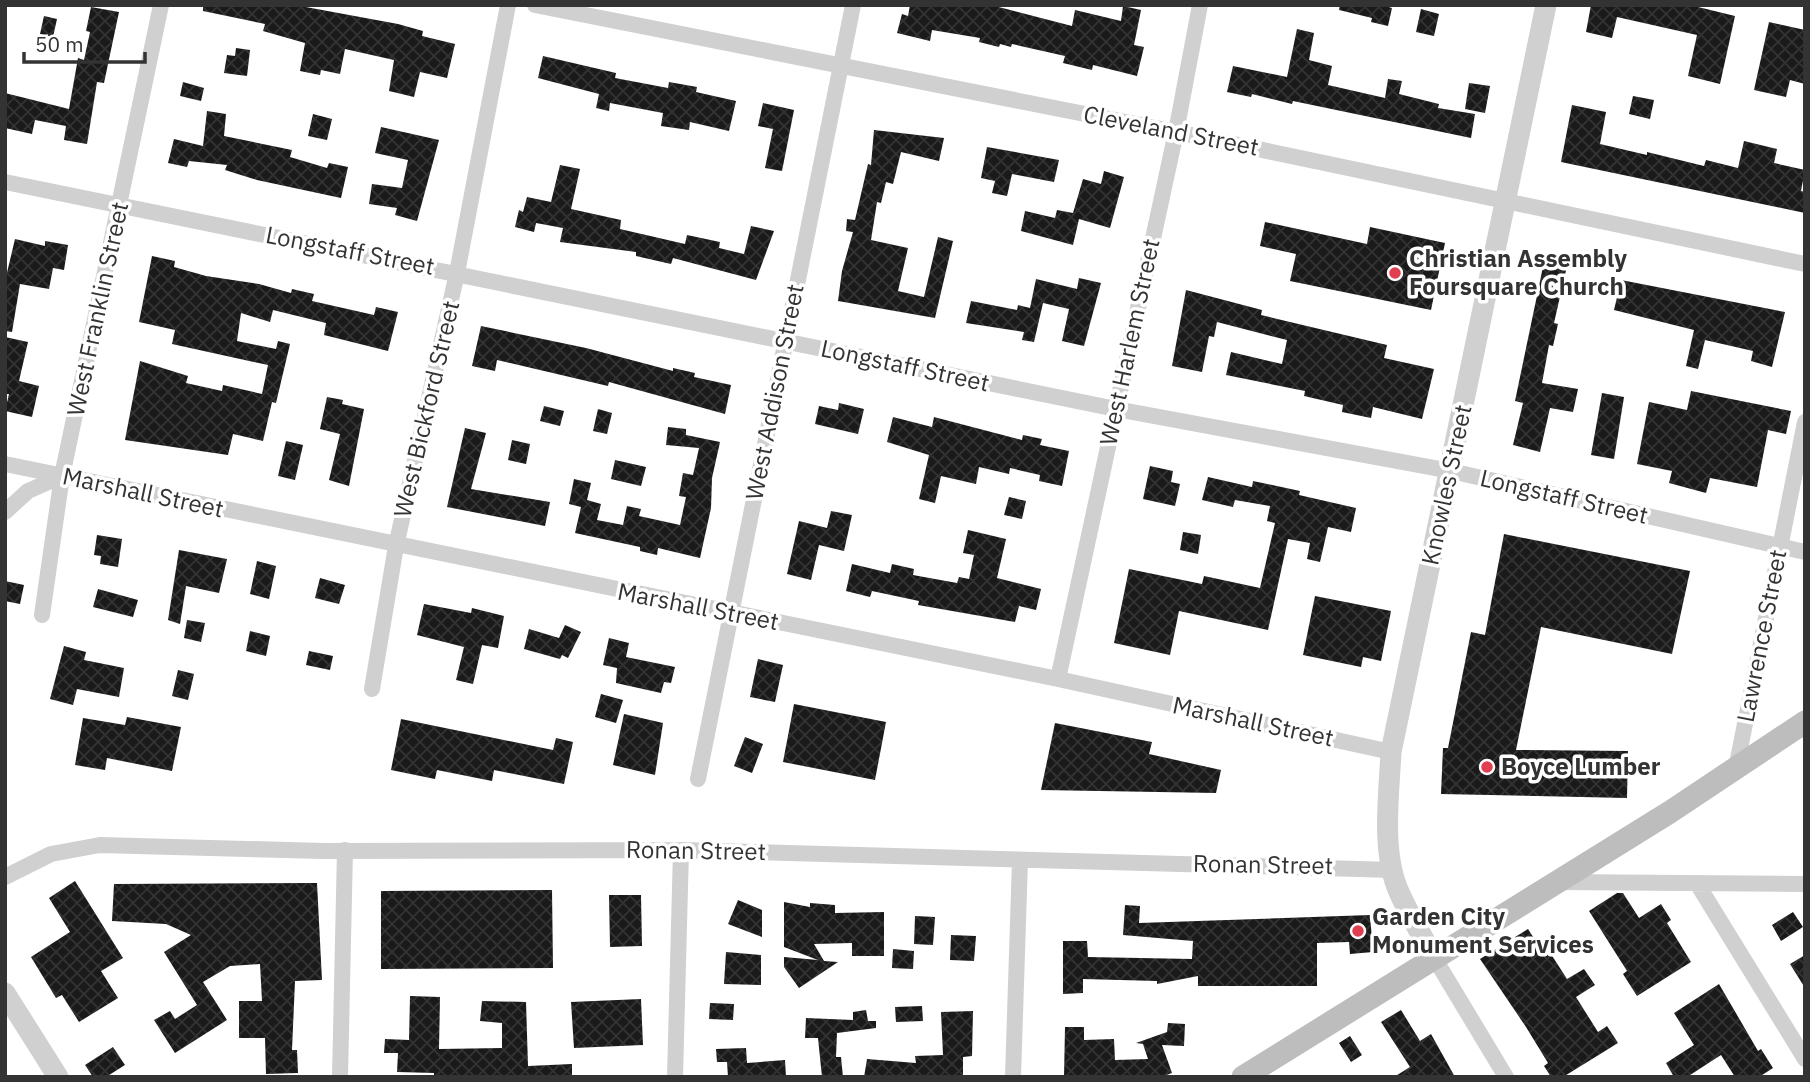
<svg xmlns="http://www.w3.org/2000/svg" width="1810" height="1082" font-family="'IBM Plex Sans',sans-serif">
<defs>
<pattern id="building-cross-hatch" width="8" height="8" patternUnits="userSpaceOnUse" patternTransform="scale(1.75)"><rect width="8" height="8" fill="#1a1a1a"/><path d="M0 0l8 8M0 8l8-8" fill="none" stroke="#333"/></pattern>
</defs>
<rect width="100%" height="100%" fill="#fff"/>
<path fill="url(#building-cross-hatch)" d="M203 5H295L398 24 423 31 422 36 455 44 447 78 420 72 414 97 389 91 394 60 345 49 340 74 321 70 320 75 300 71 305 43 263 31 265 24 203 11Z
M910 5H991L1072 26 1075 10 1121 21 1123 6 1141 10 1134 45 1144 47 1137 76 1093 65 1092 70 1063 63 1065 56 1012 44 1011 47 1000 44 999 47 979 42 980 38 932 30 930 41 897 33 902 14 908 16Z
M1340 5H1382L1392 8 1388 26 1371 22 1372 18 1339 10Z
M1591 5H1690L1735 16 1720 84 1688 76 1697 35 1617 17 1612 38 1586 32Z
M91 7 119 12 104 83 97 82 87 144 64 140 66 126 35 120 32 134 5 128V93L69 109 78 58 84 60 90 32 86 31Z
M1421 9 1439 14 1434 36 1416 32Z
M44 16 57 19 53 37 40 34Z
M1769 22 1805 30V84L1790 80 1786 97 1754 90Z
M1297 29 1314 33 1309 60 1332 66 1328 85 1385 98 1388 79 1402 81 1399 94 1439 104 1438 108 1475 114 1471 138 1293 101 1292 104 1252 94 1251 97 1227 92 1233 66 1287 77Z
M236 48 250 50 247 76 224 73 227 55 235 56Z
M543 56 616 73 615 78 668 88 669 82 697 87 696 92 736 101 729 131 690 122 689 130 661 126 663 113 610 103 609 111 596 108 599 94 538 78Z
M183 82 204 88 201 101 180 96Z
M1469 83 1490 86 1485 113 1465 109Z
M1633 96 1654 100 1650 119 1629 114Z
M763 103 794 110 782 171 765 168 773 129 758 126Z
M1572 105 1606 112 1600 144 1647 155V152L1704 166 1706 160 1738 168 1744 141 1777 149 1774 163 1805 170 1801 191 1805 192V213L1561 162Z
M207 111 226 114 224 136 292 150 290 157 327 168 329 163 348 167 341 198 257 180 225 170 227 165 189 161 187 167 168 163 174 139 203 146Z
M313 114 332 119 327 140 308 136Z
M381 127 439 140 417 221 395 215 397 208 369 204 372 184 402 188 408 160 375 153Z
M874 130 944 138 939 161 901 152 893 184 886 182 881 203 877 202 871 240 908 248 898 291 924 297 938 237 953 241 935 318 838 301 842 271 853 232 846 231 847 219 855 220 868 164 871 165Z
M987 147 1059 160 1054 182 1012 174 1007 196 992 193 995 181 981 178Z
M560 165 580 169 571 209 621 220 620 229 685 244 687 235 720 242 719 248 744 254 751 226 774 231 756 280 673 258 671 264 636 256V252L560 242 563 228 536 223 534 232 515 227 519 210 523 212 527 197 551 202Z
M1104 171 1124 177 1110 228 1079 219 1073 245 1021 231 1025 211 1055 218 1057 210 1073 213 1083 179 1101 184Z
M1265 222 1367 244 1370 227 1445 243 1431 310 1290 281 1296 254 1260 246Z
M15 239 45 246V241L68 245 64 270 53 268 49 289 20 284 12 332 5 331V281Z
M152 256 175 261 174 267 206 276 259 284 291 293 292 289 314 294 312 301 374 315 376 307 398 312 388 351 324 335 326 323 273 310 270 322 241 313 237 341 276 349 278 341 290 344 276 403 272 402 263 441 233 434 228 455 125 440 140 361 188 376 186 383 222 391 223 385 262 394 268 365 172 344 175 330 139 322Z
M1544 262 1567 266 1554 323 1558 324 1553 346 1549 345 1542 383 1578 389 1573 412 1550 408 1540 452 1513 445 1523 403 1515 401Z
M1079 278 1101 283 1084 346 1062 341 1069 309 1043 303 1034 342 1022 340 1024 332 966 323 971 301 1017 310 1018 305 1030 308 1036 279 1077 289Z
M1621 280 1785 312 1772 367 1751 361 1753 351 1705 340 1698 369 1686 366 1694 330 1614 310Z
M1186 290 1262 310 1261 315 1387 345 1384 358 1434 369 1422 419 1373 407 1371 418 1342 412 1343 405 1304 396 1305 391 1226 375 1231 352 1282 364 1287 340 1217 322 1214 337 1209 336 1202 372 1172 366Z
M481 326 586 348 673 371V368L695 373 694 377 731 385 725 414 609 382 608 386 497 360 495 371 472 366Z
M5 337 28 342 19 381 39 386 32 417 5 411 9 394H5Z
M1691 391 1791 411 1786 434 1768 430 1757 487 1710 478 1706 493 1669 483 1672 471 1637 464 1649 402 1687 410Z
M1602 393 1624 397 1614 459 1591 455Z
M327 397 343 400 342 404 364 409 349 486 329 480 340 434 320 429Z
M839 403 864 409 858 434 815 424 819 406 838 410Z
M544 406 564 411 560 426 540 421Z
M598 409 612 413 607 434 593 431Z
M893 417 932 427 934 417 1022 440 1023 435 1042 439 1040 445 1069 451 1062 486 1039 481 1040 475 1010 468 1009 474 979 467 976 484 941 476 935 503 919 499 929 455 887 442Z
M668 427 686 429V435L720 442 712 478 711 508 700 558 658 548 657 555 640 551V547L575 533 581 507 569 504 574 479 591 483 587 500 601 504 597 520 623 525 627 506 641 509 639 516 680 525 686 497 679 496 683 473 693 475 699 448 666 445Z
M465 428 486 433 471 489 550 502 545 526 447 507Z
M512 440 530 444 526 464 508 460Z
M286 441 303 445 295 480 278 476Z
M615 460 646 467 641 486 611 479Z
M1150 466 1173 471 1171 482 1180 484 1175 506 1143 499Z
M1208 477 1252 487 1253 481 1300 491 1299 495 1356 508 1351 532 1328 527 1320 562 1307 559 1310 543 1288 539 1268 630 1179 611 1170 655 1114 643 1129 569 1202 584 1204 576 1260 588 1275 523 1267 521 1270 506 1235 500 1233 507 1202 500Z
M1009 497 1026 501 1022 519 1004 515Z
M831 511 852 515 844 551 819 545 811 580 787 574 799 521 827 528Z
M968 530 1006 539 997 578 1041 589 1036 610 1019 606 1015 622 918 605 919 601 872 591 870 597 846 591 852 564 890 573 892 564 914 569 913 575 957 583 959 577 969 579 974 555 963 553Z
M1183 532 1201 535 1198 554 1180 550Z
M1504 534 1690 571 1672 654 1541 627 1516 750 1628 751 1627 798 1441 794 1443 748H1448L1471 632 1485 635Z
M97 535 122 539 118 567 100 564 101 556 94 555Z
M179 550 227 559 219 593 186 586 180 624 168 620Z
M257 561 276 566 269 599 250 594Z
M320 578 345 585 339 604 315 598Z
M5 581 24 585 20 604 5 601Z
M98 589 138 600 133 617 93 607Z
M1315 596 1391 611 1381 661 1363 657 1361 667 1303 655Z
M424 604 471 613 472 608 504 616 498 648 482 645 473 684 456 680 464 647 417 635Z
M187 620 205 623 201 642 184 638Z
M565 625 581 632 568 658 562 655 560 659 524 649 529 629 559 638Z
M250 631 270 636 266 656 246 651Z
M609 638 629 643 626 657 675 667 671 683 664 682 661 693 616 683 617 668 603 665Z
M64 646 86 652 84 660 124 668 119 697 77 689 73 705 50 699Z
M309 651 333 656 330 670 306 665Z
M758 659 783 665 775 702 750 697Z
M178 670 194 674 188 700 172 696Z
M601 694 623 700 616 723 595 717Z
M794 704 886 722 875 780 783 762Z
M624 714 663 723 655 775 613 765Z
M127 717 181 727 172 771 107 758 105 770 75 765 83 718 125 725Z
M401 719 553 750 556 738 573 742 564 784 494 770 492 781 437 770 435 779 391 770Z
M1055 723 1152 742 1149 754 1221 770 1216 793 1041 790Z
M745 737 763 744 752 773 734 766Z
M75 881 123 958 101 971 118 998 79 1022 62 995 56 998 31 957 70 932 49 898Z
M317 883 322 980 295 981 292 1050H297L298 1073 266 1074 265 1038H239V1001H262L260 964 230 966 203 982 227 1020 175 1053 154 1020 170 1011 175 1019 197 1005 164 952 191 935 166 924 112 921 114 884Z
M552 890 553 968 381 969V891Z
M1617 893H1623L1639 918 1661 904 1671 920 1667 923 1691 962 1637 996 1623 974 1627 971 1589 911Z
M609 895H641L642 946 610 947Z
M738 900 762 910V937L728 924Z
M784 902 810 907V903L835 905V913L884 912V956H852V943L814 944 824 961 838 962 799 988 784 967V957L818 960 784 947Z
M1125 905 1140 906 1139 923 1370 915 1373 952 1350 954 1349 942 1317 943V986H1198V976L1157 984V981L1083 979V993L1063 994V941H1087L1088 957 1192 959 1193 941 1123 935Z
M1793 912 1803 927 1781 941 1772 925Z
M915 916 935 917 933 945 914 944Z
M1528 929 1544 954 1549 951 1567 979 1584 969 1595 985 1576 997 1598 1032 1607 1026 1618 1043 1563 1077H1551L1544 1066 1548 1063 1526 1027 1480 959Z
M951 935 976 936 974 961 950 960Z
M893 949 914 951 913 969 892 968Z
M726 952 761 955V985L724 984Z
M1805 955V988L1790 964Z
M1719 984 1758 1051 1761 1049 1773 1068 1759 1077H1735L1721 1055 1687 1077H1674L1666 1063 1694 1045 1674 1013Z
M410 996 440 997 439 1049 502 1048V1023L480 1021 482 1001 526 1002 528 1066 572 1064V1077H434V1073L397 1072 398 1053H384L385 1039 409 1040Z
M641 999 643 1045 574 1048 571 1002Z
M710 1003 734 1004 733 1020 709 1019Z
M922 1006 923 1021 896 1022 895 1007Z
M866 1010 868 1021H876V1028L837 1033 836 1057H841L843 1077H822L818 1038H805L806 1018 853 1020V1012Z
M1401 1010 1420 1041 1431 1034 1455 1077H1394L1410 1067 1381 1022Z
M973 1011 972 1056 963 1057V1077H864L867 1059 916 1063 915 1056 943 1055 941 1012Z
M1168 1023 1185 1024 1184 1046 1162 1045 1172 1073 1161 1077H1064L1065 1027H1084V1040L1114 1039 1115 1060 1148 1059 1143 1044 1136 1043 1167 1032Z
M1350 1036 1362 1055 1351 1062 1339 1043Z
M113 1047 125 1065 106 1077H93L85 1065Z
M746 1048 747 1063 785 1060 786 1077H728L727 1062H717L716 1049Z"/>
<g fill="none" stroke-linecap="round" stroke-linejoin="round">
<path stroke="#d0d0d0" stroke-width="16" d="M535 5 1196 136 1805 264
M5 182 1116 409 1451 471 1805 552
M5 464 1058 679 1391 752
M5 512 28 491 62 476
M42 615 62 476 161 5
M1058 679 1176 132 1200 5
M372 689 396 546 457 273 508 5
M1736 769 1805 422
M698 779 853 5
M5 877 51 854 100 845 324 851 681 850 1393 870
M1556 882 1805 884
M1698 885 1805 1059
M1435 959 1506 1077
M340 1077 345 850
M675 1077 681 850
M1013 1077 1020 860"/>
<path stroke="#d0d0d0" stroke-width="21" d="M1435 959C1423 937 1409 915 1399 892 1381 852 1389 795 1391 752L1546 5
M5 993 58 1077"/>
<path stroke="#bdbdbd" stroke-width="23" d="M1243 1077 1670 812 1805 722"/>
</g>
<g fill="#e03f52" stroke="#fff" stroke-width="2.5">
<circle cx="1395" cy="273" r="7"/>
<circle cx="1487" cy="767" r="7"/>
<circle cx="1358" cy="931" r="7"/>
</g>
<g text-anchor="middle" stroke-width="7" stroke-linejoin="round" paint-order="stroke">
<g font-size="24" fill="#333" stroke="#fff">
<text transform="translate(1171 131) rotate(11)" y="8">Cleveland Street</text>
<text transform="translate(350 251) rotate(11)" y="8">Longstaff Street</text>
<text transform="translate(98 309) rotate(-78)" y="8">West Franklin Street</text>
<text transform="translate(1130 342) rotate(-78)" y="8">West Harlem Street</text>
<text transform="translate(905 366) rotate(12)" y="8">Longstaff Street</text>
<text transform="translate(775 392) rotate(-79)" y="8">West Addison Street</text>
<text transform="translate(427 409) rotate(-77)" y="8">West Bickford Street</text>
<text transform="translate(1447 485) rotate(-78)" y="8">Knowles Street</text>
<text transform="translate(143 493) rotate(12)" y="8">Marshall Street</text>
<text transform="translate(1564 497) rotate(13)" y="8">Longstaff Street</text>
<text transform="translate(698 607) rotate(11)" y="8">Marshall Street</text>
<text transform="translate(1762 636) rotate(-79)" y="8">Lawrence Street</text>
<text transform="translate(1253 722) rotate(12)" y="8">Marshall Street</text>
<text transform="translate(696 851) rotate(1)" y="8">Ronan Street</text>
<text transform="translate(1263 865) rotate(1)" y="8">Ronan Street</text>
</g>
<g font-size="24" font-weight="bold" fill="#333" stroke="#fff" text-anchor="start">
<text x="1409" y="267">Christian Assembly<tspan x="1409" dy="28">Foursquare Church</tspan></text>
<text x="1501" y="775">Boyce Lumber</text>
<text x="1372" y="925">Garden City<tspan x="1372" dy="28">Monument Services</tspan></text>
</g>
</g>
<rect width="1810" height="1082" fill="none" stroke="#333333" stroke-width="14"/>
<path d="M24 52v10h121v-10" fill="none" stroke="#333333" stroke-width="3.5"/>
<text x="35" y="52" font-size="21" fill="#333333" stroke="#ffffff" stroke-width="5" paint-order="stroke">50 m</text>
</svg>
